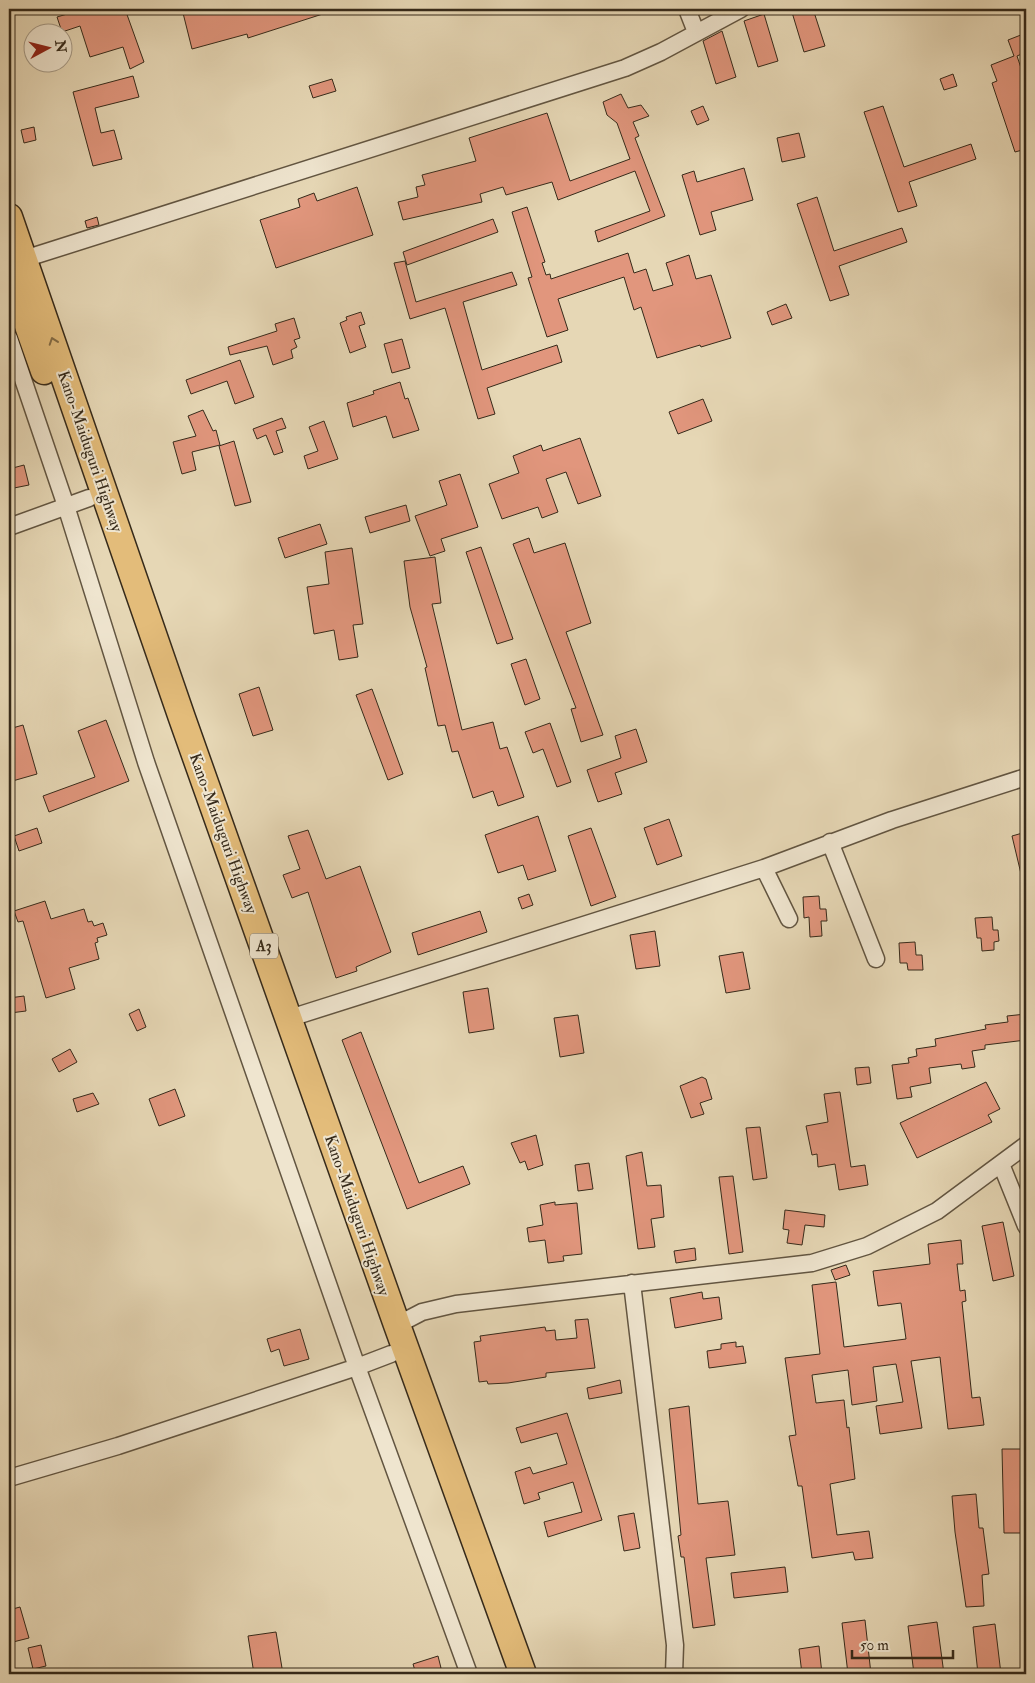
<svg xmlns="http://www.w3.org/2000/svg" width="1035" height="1683" font-family="'IM FELL Double Pica',serif">
<rect width="100%" height="100%" fill="#e6d7b5"/>
<filter id="stains"><feTurbulence type="fractalNoise" baseFrequency=".004" numOctaves="4"/><feColorMatrix values="0 0 0 0 .2 0 0 0 0 .09 0 0 0 0 .02 0 0 0 .5 -.17"/></filter>
<radialGradient id="worn" r=".72"><stop offset=".6" stop-color="#630" stop-opacity="0"/><stop offset="1" stop-color="#630" stop-opacity=".3"/></radialGradient>
<path fill="#e1967d" stroke="#362a1a" d="M84 9H125L144 62 130 69 123 47 90 57 80 26 62 32 57 17Z
M182 9H332V11L248 38 247 34 192 49Z
M791 9H813L825 46 804 52Z
M764 14 778 61 758 67 744 21Z
M722 31 736 77 716 84 703 41Z
M1026 33V52L1017 56 1026 83V149L1015 152 992 83 997 81 991 65 1014 56 1008 40Z
M953 74 957 86 944 90 940 79Z
M133 76 139 97 95 108 101 133 114 130 122 159 93 166 73 92Z
M332 79 336 91 313 98 309 86Z
M621 94 628 108 641 105 649 116 633 122 639 136 635 138 665 216 598 242 595 231 650 211 635 171 558 200 552 182 506 195 503 187 480 194 482 202 403 220 398 202 418 197 416 187 425 185 422 175 476 161 469 138 547 113 570 181 630 159 617 123 607 115 603 102Z
M703 106 709 120 697 125 691 111Z
M883 106 904 167 971 144 976 159 909 182 917 206 898 212 864 112Z
M34 127 36 140 24 143 21 130Z
M799 133 805 157 782 162 777 138Z
M744 168 753 200 711 212 716 230 700 235 682 175 694 171 697 182Z
M357 187 373 235 276 268 260 220 300 207 298 199 314 193 317 201Z
M817 197 834 251 902 228 907 242 839 266 849 295 830 301 797 204Z
M527 207 545 262 542 263 546 275 550 274 551 279 628 253 634 273 646 269 653 291 673 285 666 263 689 255 696 279 711 275 731 338 701 347 700 345 657 358 641 307 634 310 624 277 558 299 568 330 547 337 528 278 532 277 512 212Z
M97 217 99 225 87 228 85 221Z
M493 219 498 232 407 265 403 252Z
M405 261 416 302 512 272 517 285 463 302 482 370 557 345 562 362 487 388 495 414 478 419 445 308 410 319 394 263Z
M786 304 792 318 772 325 767 312Z
M361 312 365 324 359 326 366 347 350 353 340 323 347 320 346 317Z
M294 318 300 338 294 340 297 347 291 350 293 358 273 365 267 346 230 355 228 347 277 331 275 324Z
M402 339 410 368 392 373 384 344Z
M240 360 254 397 235 404 227 381 191 394 186 380Z
M400 382 405 399 408 398 419 430 393 438 386 416 353 427 347 403 374 394 373 391Z
M703 399 712 421 678 434 669 412Z
M203 410 213 431 216 430 220 445 192 452 196 470 182 474 173 442 196 436 188 416Z
M282 418 286 428 276 431 283 452 274 455 266 435 257 439 253 429Z
M324 421 338 459 308 469 304 456 318 451 309 427Z
M580 438 601 496 578 504 566 472 546 479 558 512 542 518 538 507 502 519 489 484 519 473 513 456 541 445 543 451Z
M234 441 251 502 235 506 219 446Z
M24 465 29 485 9 489V469Z
M460 474 478 527 441 539 445 551 430 556 415 516 447 505 439 481Z
M406 505 410 521 370 533 365 517Z
M320 524 327 544 285 558 278 538Z
M529 538 534 553 565 543 591 623 566 632 603 735 581 742 571 709 576 708 513 544Z
M481 547 513 639 497 644 466 552Z
M352 548 363 624 353 625 358 657 339 660 334 630 314 634 307 587 329 584 325 552Z
M435 557 441 603 432 604 462 730 493 722 500 749 507 747 524 797 498 806 493 791 473 798 458 751 452 752 445 725 438 726 425 668 427 667 410 607 404 561Z
M526 659 540 699 525 705 511 664Z
M259 687 273 730 253 736 239 694Z
M372 689 403 774 388 780 356 695Z
M106 720 129 781 49 812 43 796 95 777 78 731Z
M550 723 571 782 557 787 543 749 533 753 525 732Z
M23 725 37 774 9 782V729Z
M636 729 647 762 615 773 622 794 598 802 587 770 621 758 615 736Z
M538 816 556 871 528 880 523 865 498 873 485 835Z
M669 819 682 856 657 865 644 828Z
M37 828 42 843 19 851 14 836Z
M591 828 616 897 591 906 568 836Z
M308 830 326 879 360 866 391 952 356 967 357 971 336 978 308 892 292 898 283 875 300 869 288 836Z
M1026 832V877L1022 878 1012 836Z
M529 894 533 905 522 909 518 898Z
M819 896 820 909H826L827 921H821L822 936 810 937 809 917 804 918 803 897Z
M45 901 51 919 84 909 88 922 92 921 94 926 103 923 107 935 97 938 98 942 95 943 99 959 69 968 75 989 46 998 23 921 18 922 14 911Z
M480 911 487 932 418 955 412 933Z
M992 917 993 930H998L999 941 994 942V950L982 951 981 938H977L975 918Z
M655 931 660 966 636 969 630 935Z
M915 942 916 955H922L923 970H908L907 963H900L899 943Z
M743 952 750 989 726 993 719 956Z
M488 988 494 1029 469 1033 463 992Z
M24 996 26 1011 10 1013 9 998Z
M139 1009 146 1027 137 1031 129 1014Z
M1026 1014V1040L985 1045V1049L972 1051 975 1067 962 1069 961 1064 929 1068 931 1083 910 1087 912 1097 897 1099 892 1065 909 1063 908 1058 917 1056 916 1049 936 1046 935 1039 986 1029 985 1025 1008 1022 1007 1016Z
M578 1015 584 1053 560 1057 554 1018Z
M361 1032 419 1183 463 1166 470 1184 407 1209 342 1040Z
M70 1049 77 1062 59 1072 52 1059Z
M869 1067 871 1083 857 1085 855 1068Z
M702 1077 706 1079 712 1099 700 1103 704 1114 691 1118 680 1086Z
M986 1082 1000 1109 988 1115 992 1122 917 1158 900 1123Z
M175 1089 185 1116 159 1126 149 1099Z
M840 1092 851 1167 865 1165 868 1185 839 1190 835 1164 818 1167 817 1154 812 1155 806 1126 828 1122 824 1094Z
M93 1093 99 1104 77 1112 73 1099Z
M760 1127 767 1178 753 1180 746 1128Z
M536 1135 543 1165 528 1170 525 1161 520 1163 511 1143Z
M642 1152 647 1186 661 1185 664 1217 651 1219 655 1247 638 1249 626 1156Z
M589 1163 593 1189 578 1191 575 1165Z
M733 1176 743 1252 729 1254 719 1177Z
M555 1202V1205L577 1203 582 1254 563 1256 564 1261 548 1263 545 1240 529 1242 527 1228 543 1225 540 1205Z
M785 1210 825 1215 824 1227 805 1225 802 1245 787 1243 789 1230 783 1229Z
M1003 1222 1014 1276 993 1281 982 1226Z
M961 1240 963 1264H957L960 1291 965 1290 966 1301 962 1302 972 1398 980 1397 984 1425 948 1429 940 1357 911 1361 922 1428 880 1434 876 1406 903 1402 896 1364 873 1367 877 1401 852 1405 848 1370 812 1375 816 1403 844 1400 847 1428 849 1427 855 1479 830 1484 837 1535 869 1531 873 1558 855 1560 853 1552 812 1558 802 1486H798L789 1436 796 1435 785 1358 820 1354 812 1285 836 1282 844 1347 906 1339 901 1303 878 1306 873 1271 930 1264 928 1244Z
M695 1248 696 1260 676 1263 674 1251Z
M846 1265 850 1275 835 1280 831 1270Z
M702 1292 703 1299 719 1297 722 1319 675 1328 670 1298Z
M588 1319 595 1368 546 1373V1377L508 1383 488 1384 487 1381 479 1382 474 1342 481 1341 480 1336 545 1327 546 1331 555 1330 556 1340 577 1338 575 1320Z
M300 1329 309 1359 284 1366 279 1349 271 1352 267 1339Z
M736 1342V1347L743 1346 746 1363 709 1368 707 1351 721 1349V1344Z
M620 1380 622 1393 589 1399 587 1388Z
M689 1406 698 1504 728 1501 735 1555 706 1558 715 1625 693 1628 684 1557H681L678 1536 681 1535 669 1409Z
M567 1413 602 1520 548 1537 544 1522 582 1512 573 1482 538 1493 540 1499 524 1504 515 1472 530 1467 533 1474 567 1464 557 1433 521 1443 516 1428Z
M1002 1449H1024L1026 1533H1004Z
M976 1494 979 1528H983L989 1574 982 1575 984 1606 966 1607 955 1532 952 1496Z
M634 1513 640 1548 624 1551 618 1516Z
M785 1567 788 1592 734 1598 731 1573Z
M20 1607 29 1638 9 1643V1610Z
M865 1620 871 1674H848L842 1623Z
M937 1622 944 1674H914L908 1626Z
M995 1624 1001 1674H978L973 1627Z
M276 1632 283 1674H254L248 1636Z
M41 1645 46 1666 33 1669 28 1648Z
M819 1646 822 1674H802L799 1649Z
M438 1656 441 1668 438 1669 440 1674H416L413 1664Z"/>
<g fill="none" stroke-linecap="round" stroke-linejoin="round">
<defs>
<path id="minor" d="M687 9 696 32
M24 259 625 68 661 52 741 9
M9 338 66 506 146 762 357 1367 469 1674
M9 527 89 498
M830 842 876 959
M764 868 789 919
M290 1018 764 868 892 820 1026 777
M1001 1164 1026 1226
M632 1283 675 1645 674 1674
M397 1325 422 1312 456 1304 812 1263 867 1246 937 1211 1026 1145
M9 1478 118 1446 357 1367 391 1354"/>
<path id="trunk" d="M9 217 182 718 397 1325 523 1674
M9 272 44 371"/>
</defs>
<use href="#minor" stroke="#625541" stroke-width="19"/>
<use href="#trunk" stroke="#362a1a" stroke-width="29"/>
<use href="#minor" stroke="#efe5cf" stroke-width="16"/>
<use href="#trunk" stroke="#e3bc7a" stroke-width="26"/>
</g>
<defs><path id="oneway-chevron" d="M-2-3.5L2.5 0L-2 3.5" fill="none" stroke-width="1.6" stroke-linecap="round" stroke-linejoin="round" transform="scale(1.25)"/></defs>
<use stroke="#846c45" href="#oneway-chevron" transform="translate(53 341) rotate(-109)"/>
<g text-anchor="middle" stroke-width="4" stroke-linejoin="round" paint-order="stroke">
<rect fill="#efe5cf" stroke="#6e6250" stroke-width="1" x="250" y="933.5" width="28" height="25" rx="4"/>
<g font-size="15" font-weight="bold" fill="#362a1a">
<text x="264" y="951">A3</text>
</g>
<g font-size="16" fill="#362a1a" stroke="#efe5cf">
<text transform="translate(91 451) rotate(71)" y="6">Kano-Maiduguri Highway</text>
<text transform="translate(224 833) rotate(70)" y="6">Kano-Maiduguri Highway</text>
<text transform="translate(358 1215) rotate(71)" y="6">Kano-Maiduguri Highway</text>
</g>
</g>
<rect width="1035" height="1683" fill="none" stroke="#e6d7b5" stroke-width="30"/>
<rect x="10" y="10" width="1015" height="1663" fill="none" stroke="#362a1a" stroke-width="2.5"/>
<rect x="15" y="15" width="1005" height="1653" fill="none" stroke="#362a1a"/>
<g transform="translate(48 48) rotate(83)"><circle r="24" fill="#efe5cf" stroke="#a59a87"/>
<path d="M0-4L9 19L0 12L-9 19Z" fill="#8f2418"/>
<text y="-8" font-size="14" font-weight="bold" text-anchor="middle" fill="#362a1a">N</text>
</g>
<path d="M852 1650v8h101v-8" fill="none" stroke="#362a1a" stroke-width="2.5"/>
<text x="860" y="1650" font-size="15" fill="#362a1a" stroke="#efe5cf" stroke-width="4" paint-order="stroke">50 m</text>
<rect width="100%" height="100%" filter="url(#stains)"/>
<rect width="100%" height="100%" fill="url(#worn)"/>
</svg>
